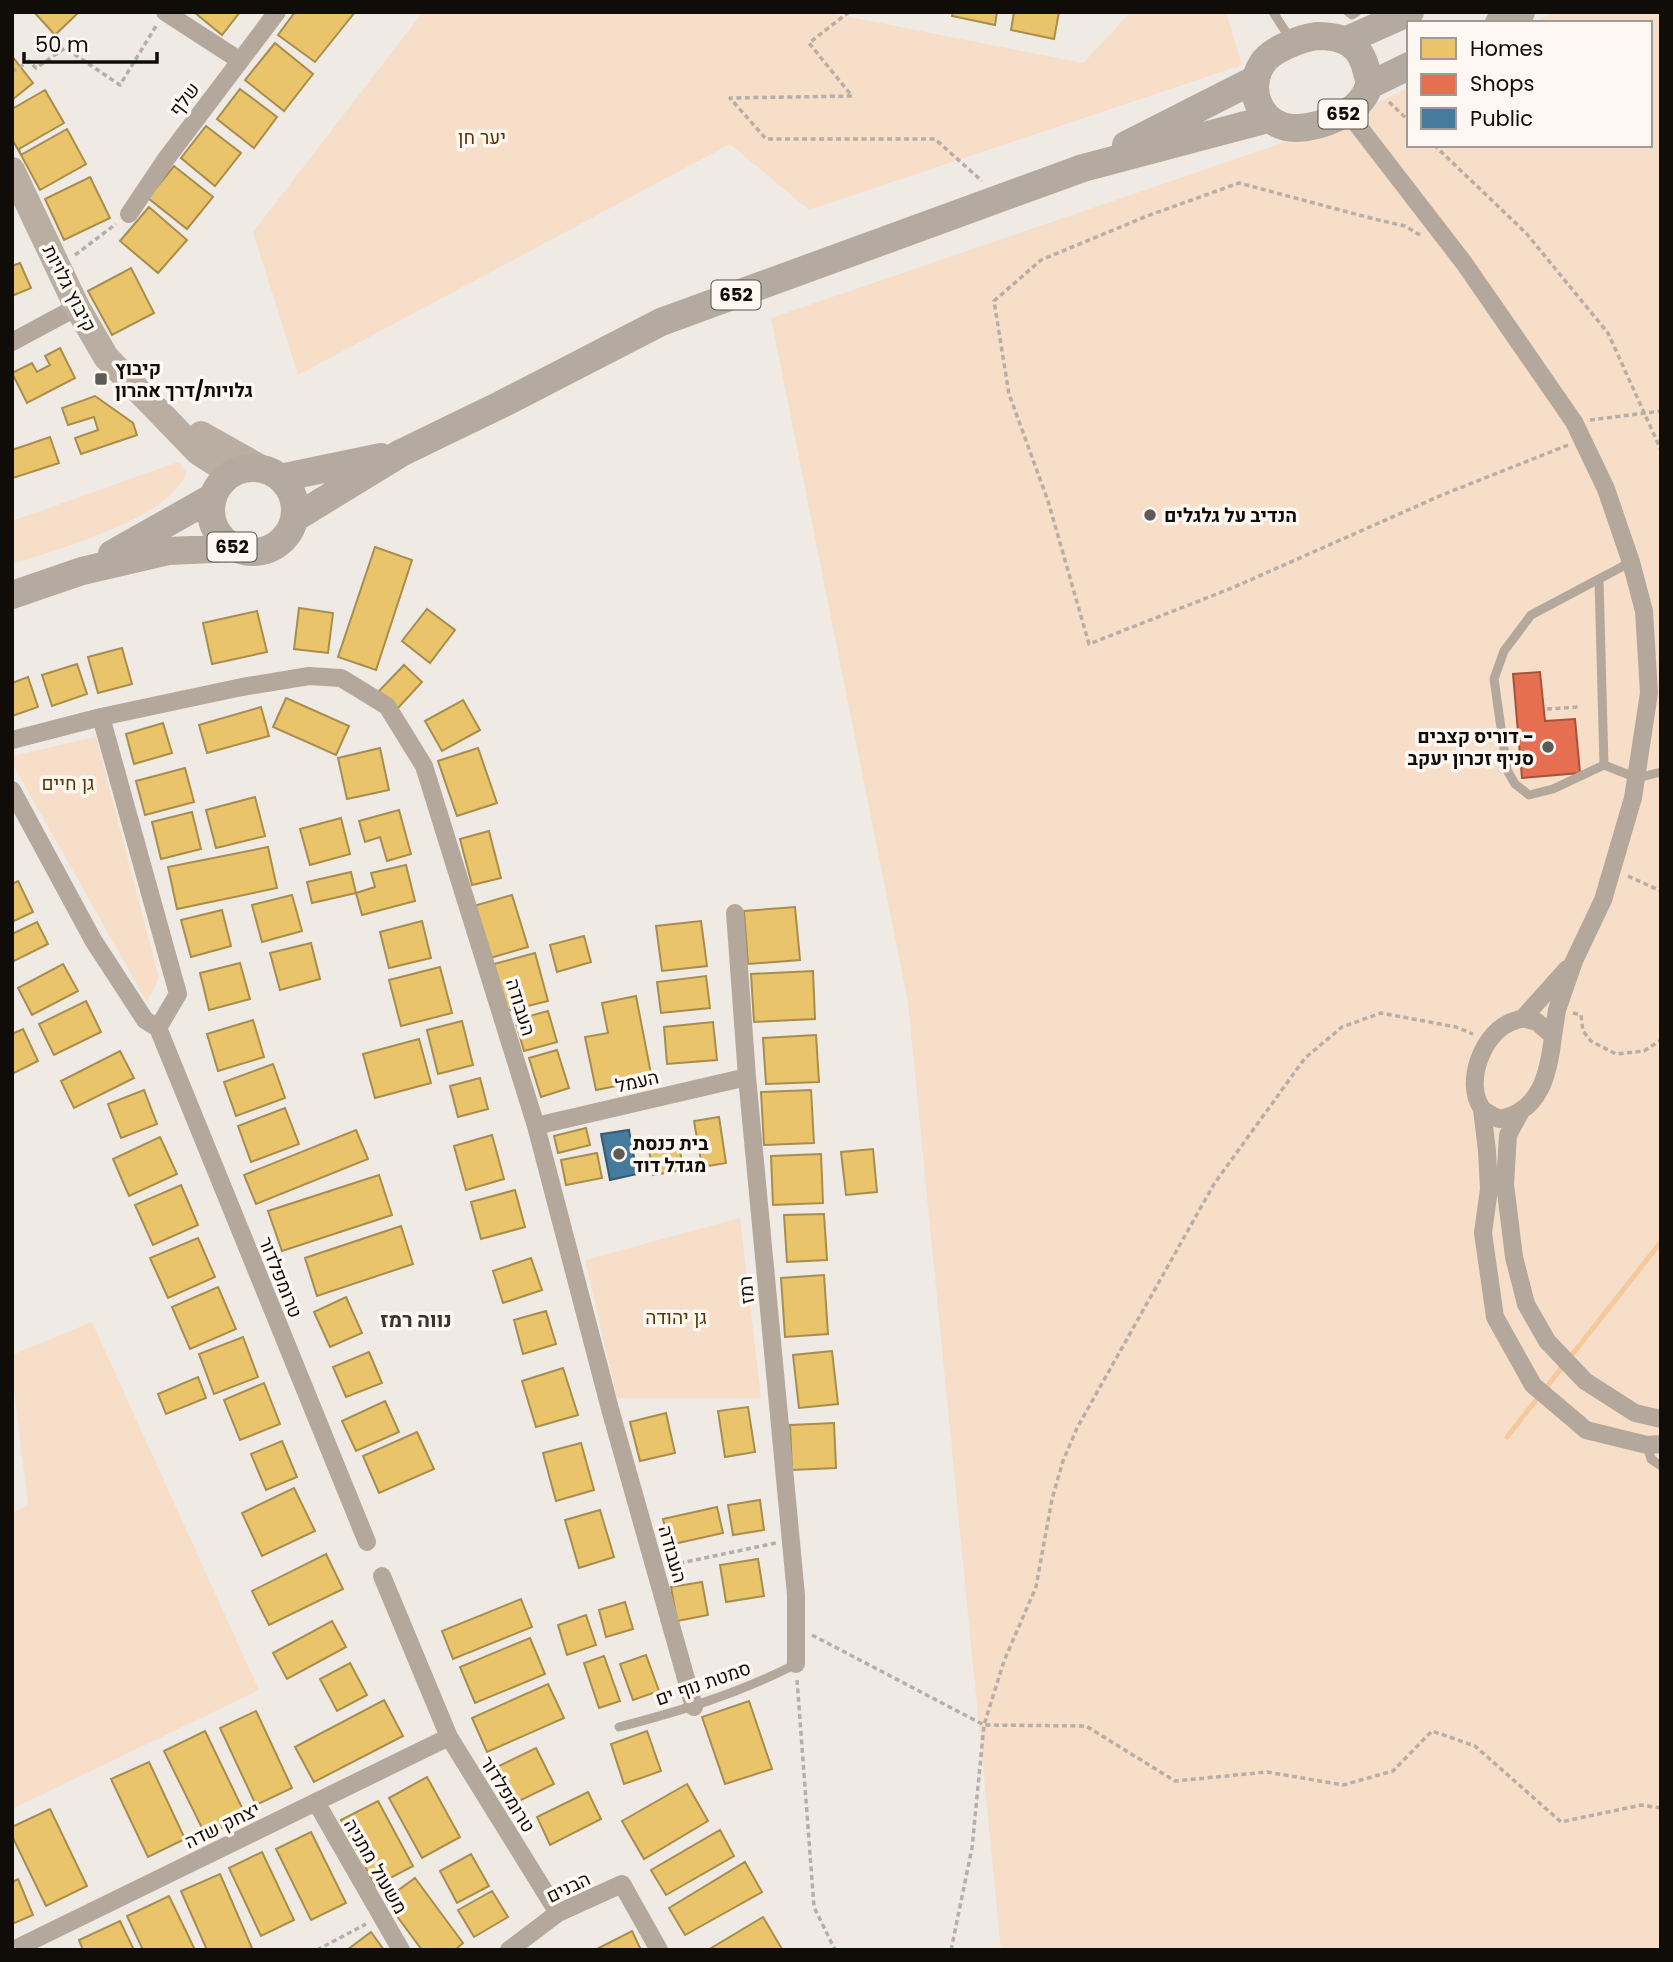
<svg xmlns="http://www.w3.org/2000/svg" width="1673" height="1962" font-family="Poppins,Heebo,sans-serif">
<rect width="100%" height="100%" fill="#f0eae4"/>
<path fill="#f6dec8" d="M423 12H824L1083 63 1131 12H1226L1242 65 809 210 730 144 298 375 253 232Z
M1554 12H1661V1950H1001L908 1002 771 318 1332 126 1409 87V145H1650V23H1533Z
M178 462 187 473C164 521 61 548 12 564V521Z
M96 737 159 978 147 1002 12 763V756Z
M740 1218 761 1398H617L585 1260Z
M92 1322 259 1690 12 1809V1513L28 1505 12 1373V1355Z"/>
<path fill="#e9c46a" stroke="#a88d4d" stroke-width="2" d="M34 12H79L55 35Z
M194 12H240L222 35Z
M295 12H355L315 62 278 35Z
M953 12H997L995 25 952 16Z
M1014 12H1059L1054 39 1011 30Z
M275 43 313 74 284 111 245 80Z
M12 56 33 83 12 100Z
M240 89 277 117 254 148 217 119Z
M45 90 64 123 19 149 21 155 12 139V109Z
M206 126 241 153 215 186 181 158Z
M67 129 86 164 40 190 21 155Z
M174 166 213 197 187 229 148 198Z
M90 177 110 218 64 240 45 199Z
M149 207 187 240 158 273 120 241Z
M20 263 31 288 12 296V266Z
M131 268 154 313 112 335 88 291Z
M60 348 75 378 27 403 12 373 32 363 37 372 50 365 45 356Z
M95 396 133 423 137 435 81 454 75 438 98 430 94 417 68 425 62 408Z
M50 437 59 463 13 478 12 450Z
M375 547 412 560 376 670 338 657Z
M299 608 333 613 328 653 294 649Z
M427 609 455 630 430 663 402 641Z
M257 611 267 652 212 664 203 623Z
M122 648 132 684 98 693 88 657Z
M77 664 87 694 52 706 42 675Z
M404 665 422 682 397 709 379 691Z
M28 677 38 707 12 716V683Z
M286 698 349 726 336 755 273 727Z
M463 700 480 730 442 751 425 721Z
M261 707 269 736 207 753 199 725Z
M163 723 172 753 134 764 126 734Z
M380 748 389 790 347 799 338 758Z
M478 748 497 803 457 816 438 761Z
M185 768 194 802 145 815 136 781Z
M255 797 265 836 216 848 206 810Z
M399 810 411 854 387 861 380 837 365 842 359 821Z
M192 812 201 849 161 859 152 822Z
M341 818 350 854 310 865 300 829Z
M489 831 501 878 472 885 460 839Z
M268 847 277 888 177 909 168 867Z
M406 865 415 901 362 915 356 893 375 887 371 873Z
M351 872 356 893 312 903 307 882Z
M18 881 33 912 12 922V884Z
M292 895 302 931 262 942 252 905Z
M512 895 528 947 490 958 474 906Z
M795 907 800 960 748 964 744 911Z
M222 910 231 946 191 957 181 920Z
M422 921 431 958 389 968 380 932Z
M701 921 707 966 662 971 656 926Z
M37 922 48 944 12 962V934Z
M584 936 591 962 557 972 550 945Z
M311 943 320 979 280 990 270 953Z
M535 953 548 1001 507 1011 494 964Z
M240 963 250 999 209 1010 200 973Z
M63 964 78 991 32 1015 18 988Z
M440 967 452 1013 401 1026 389 980Z
M813 971 815 1019 754 1022 751 974Z
M706 976 710 1008 661 1013 657 982Z
M636 996 652 1079 596 1090 585 1037 608 1033 602 1003Z
M86 1001 101 1032 54 1055 39 1024Z
M548 1011 557 1042 524 1051 515 1020Z
M253 1020 264 1057 218 1071 207 1034Z
M462 1021 473 1065 438 1074 427 1030Z
M713 1022 717 1060 667 1064 664 1027Z
M23 1029 38 1061 12 1074V1034Z
M816 1035 819 1082 766 1084 763 1038Z
M419 1039 431 1083 375 1098 363 1054Z
M557 1050 569 1088 541 1097 529 1058Z
M120 1051 134 1078 74 1108 61 1081Z
M273 1064 285 1098 236 1116 224 1082Z
M480 1078 488 1109 458 1117 450 1086Z
M144 1090 157 1124 121 1138 108 1104Z
M811 1090 814 1143 764 1145 761 1092Z
M285 1108 299 1144 251 1162 238 1126Z
M719 1117 726 1163 702 1167 694 1121Z
M586 1128 590 1145 558 1153 554 1136Z
M356 1130 368 1159 256 1204 244 1175Z
M492 1135 504 1179 466 1190 454 1146Z
M160 1137 177 1174 129 1196 113 1159Z
M678 1138 683 1170 653 1175 648 1143Z
M873 1149 877 1192 846 1195 841 1152Z
M597 1153 602 1178 566 1185 561 1160Z
M821 1154 823 1203 773 1205 771 1156Z
M379 1175 392 1215 282 1251 268 1211Z
M181 1185 198 1225 153 1245 135 1205Z
M515 1190 525 1227 481 1239 471 1202Z
M824 1214 827 1260 787 1262 784 1215Z
M401 1226 413 1264 317 1296 305 1258Z
M198 1238 215 1277 168 1298 150 1258Z
M531 1258 542 1290 503 1303 493 1271Z
M824 1275 828 1334 785 1337 781 1278Z
M218 1287 236 1329 190 1349 172 1307Z
M346 1297 362 1333 330 1347 314 1312Z
M546 1311 556 1344 523 1354 514 1320Z
M243 1337 258 1377 214 1394 199 1354Z
M832 1351 838 1404 799 1408 793 1355Z
M369 1352 382 1383 346 1397 333 1367Z
M563 1368 578 1415 536 1427 522 1381Z
M198 1377 206 1398 166 1414 158 1394Z
M264 1383 280 1424 240 1440 224 1400Z
M385 1401 399 1432 356 1451 342 1421Z
M748 1407 755 1452 725 1457 718 1411Z
M666 1413 675 1453 640 1461 630 1422Z
M834 1423 836 1468 792 1470 790 1425Z
M417 1432 434 1469 379 1493 363 1456Z
M282 1441 297 1477 266 1490 251 1454Z
M581 1443 594 1490 556 1501 543 1453Z
M294 1488 315 1531 262 1556 242 1513Z
M760 1500 764 1530 733 1535 728 1505Z
M717 1507 723 1533 669 1545 663 1519Z
M600 1510 614 1557 579 1568 565 1520Z
M326 1554 343 1589 269 1625 252 1591Z
M758 1559 764 1596 726 1602 720 1565Z
M702 1582 708 1615 677 1621 671 1587Z
M521 1599 532 1627 453 1659 442 1631Z
M625 1602 633 1629 606 1637 599 1610Z
M586 1615 596 1645 567 1655 558 1625Z
M332 1621 346 1647 287 1679 273 1653Z
M530 1638 545 1674 475 1703 460 1667Z
M646 1655 659 1691 633 1700 620 1664Z
M604 1656 620 1701 599 1708 584 1663Z
M350 1663 367 1695 337 1711 320 1679Z
M548 1684 564 1718 487 1752 472 1718Z
M384 1700 403 1736 314 1782 295 1747Z
M749 1701 772 1769 725 1784 702 1717Z
M256 1711 292 1788 256 1805 220 1728Z
M205 1731 246 1816 206 1836 164 1751Z
M647 1731 661 1771 624 1784 611 1744Z
M536 1748 554 1784 515 1803 497 1767Z
M149 1762 185 1839 148 1857 111 1779Z
M427 1777 460 1837 422 1858 389 1798Z
M687 1784 708 1821 644 1859 622 1821Z
M588 1792 601 1819 550 1845 537 1817Z
M378 1801 413 1866 375 1886 341 1820Z
M50 1809 87 1886 46 1906 12 1836V1827Z
M720 1830 734 1856 666 1895 651 1870Z
M311 1832 346 1903 311 1920 276 1849Z
M262 1852 294 1920 261 1936 229 1868Z
M471 1854 489 1886 457 1903 440 1871Z
M745 1862 762 1892 685 1935 669 1908Z
M220 1874 252 1948 248 1950H207L181 1891Z
M415 1878 463 1943 455 1950H422L385 1900Z
M18 1879 33 1915 12 1924V1882Z
M492 1891 508 1917 474 1937 458 1910Z
M169 1896 195 1950H143L127 1916Z
M763 1917 782 1949 708 1950Z
M120 1921 134 1950H83L79 1940Z
M632 1931 641 1950H595Z
M371 1932 384 1950H347Z"/>
<path fill="#e76f51" stroke="#a6523b" stroke-width="2" d="M1540 672 1545 721 1575 719 1580 773 1522 778 1513 674Z"/>
<path fill="#457b9d" stroke="#355a71" stroke-width="2" d="M629 1130 637 1174 610 1180 601 1134Z"/>
<g fill="none" stroke-linecap="round" stroke-linejoin="round">
<path stroke="#f6c99d" stroke-width="5" d="M1507 1437 1661 1242"/>
<path stroke="#b7aea7" stroke-width="3.5" stroke-dasharray="5 3.5" stroke-linecap="butt" d="M849 12 809 43 852 96 730 98 766 139H935L982 181
M12 72 29 61 36 68 65 48 120 85 156 26
M1389 102 1409 121
M1434 145 1526 233 1608 333 1661 450
M1420 235 1405 226 1374 219 1239 183 1147 216 1041 260 994 301 1009 394 1048 501 1089 644 1232 588 1442 495 1568 445
M75 255 116 224
M1590 420 1661 411
M1547 709 1579 707
M1628 876 1661 891
M1573 1013 1581 1015 1583 1031 1591 1041 1616 1054 1644 1051 1661 1040
M671 1565 776 1543
M812 1635 984 1725 1086 1726 1175 1781 1267 1772 1343 1785 1393 1771 1432 1731 1475 1746 1561 1822 1641 1805 1661 1808
M797 1680 814 1907 835 1950
M317 1950 366 1924
M951 1950 972 1848 984 1725 1004 1661 1036 1587 1052 1499 1063 1461 1077 1428 1214 1184 1305 1058 1342 1027 1381 1013 1456 1027 1473 1034"/>
<path stroke="#b4a89c" stroke-width="9" d="M1273 12 1291 40
M1348 12 1352 15 1357 12
M1599 580 1604 765 1637 778 1661 772
M1604 765 1553 789 1529 795 1515 784 1507 770 1494 679 1504 651 1531 615 1631 562
M1647 1445 1651 1459 1661 1466
M619 1727C681 1711 740 1693 796 1664"/>
<path stroke="#b4a89c" stroke-width="18" d="M165 12 239 60
M1345 113 1356 123 1464 263 1574 422 1606 489 1631 562 1644 611 1649 693 1633 798 1603 900 1574 961 1557 1010 1553 1036
M129 214 166 159 277 12
M12 342 77 307
M101 717 178 994 158 1028
M12 740 101 717 242 687 309 676 341 678 387 706 424 766 536 1126 610 1409 694 1707
M12 790 93 940 145 1020 158 1028 367 1542
M735 913 747 1077 796 1595V1664
M1523 1018 1537 1022 1553 1036C1549 1072 1541 1112 1499 1119 1494 1116 1484 1112 1481 1107 1465 1082 1482 1037 1507 1024 1512 1021 1518 1020 1523 1018Z
M1523 1018 1567 969
M1482 1109 1487 1151 1489 1189 1483 1233 1495 1317 1533 1385 1586 1430 1647 1445 1661 1444
M1521 1111 1508 1135 1505 1184 1514 1257 1526 1304 1547 1341 1585 1381 1635 1413 1661 1419
M536 1126 747 1077
M382 1576 449 1737 558 1913
M316 1802 401 1950
M13 1950 449 1737
M509 1950 558 1913 622 1884 659 1950"/>
<path stroke="#baaea3" stroke-width="26" d="M12 170 77 307 106 357 198 452 232 474
M201 434 263 469"/>
<path stroke="#b5aaa0" stroke-width="28" d="M1499 23 1521 12
M1317 36C1345 36 1361 44 1367 73 1369 78 1370 83 1368 88 1360 113 1321 127 1297 128 1263 129 1244 92 1262 64 1270 50 1301 38 1317 36Z
M1347 40 1410 12
M1370 85 1409 66
M1126 145 1254 80
M211 510a42 42 0 1 1 84 0a42 42 0 1 1-84 0Z
M280 478 381 457
M295 518 401 453 502 404 661 322 1083 168 1268 119
M112 554 213 497
M12 595 82 571 168 551 234 548"/>
</g>
<g fill="#5e5a56" stroke="#fff8f2" stroke-width="2.5">
<rect x="94" y="372" width="14" height="14" rx="3.5"/>
<circle cx="1150" cy="515" r="7"/>
<circle cx="1548" cy="747" r="7"/>
<circle cx="619" cy="1154" r="7"/>
</g>
<g text-anchor="middle" stroke-width="7" stroke-linejoin="round" paint-order="stroke">
<g fill="#fff8f2" stroke="#58544f" stroke-width="2">
<rect x="1318.5" y="99.5" width="49" height="29" rx="5"/>
<rect x="711.5" y="280.5" width="49" height="29" rx="5"/>
<rect x="207.5" y="532.5" width="49" height="29" rx="5"/>
</g>
<g font-size="18" font-weight="bold" fill="#100d09">
<text x="1343" y="120">652</text>
<text x="736" y="301">652</text>
<text x="232" y="553">652</text>
</g>
<g font-size="19" fill="#100d09" stroke="#fff8f2">
<text transform="translate(184 99) rotate(-53)" y="7">שלף</text>
<text transform="translate(70 288) rotate(63)" y="7">קיבוץ גלויות</text>
<text transform="translate(521 1007) rotate(73)" y="7">העבודה</text>
<text transform="translate(637 1081) rotate(-13)" y="7">העמל</text>
<text transform="translate(281 1277) rotate(68)" y="7">טרומפלדור</text>
<text transform="translate(746 1290) rotate(-95)" y="7">רמז</text>
<text transform="translate(673 1554) rotate(74)" y="7">העבודה</text>
<text transform="translate(703 1683) rotate(-19)" y="7">סמטת נוף ים</text>
<text transform="translate(508 1794) rotate(58)" y="7">טרומפלדור</text>
<text transform="translate(222 1825) rotate(-26)" y="7">יצחק שדה</text>
<text transform="translate(376 1866) rotate(60)" y="7">משעול מתניה</text>
<text transform="translate(568 1887) rotate(-26)" y="7">הבנים</text>
</g>
<g font-size="19" fill="#5c3503" stroke="#fff8f2">
<text x="482" y="144">יער חן</text>
<text x="68" y="790">גן חיים</text>
<text x="676" y="1324">גן יהודה</text>
</g>
<g font-size="19" font-weight="bold" fill="#100d09" stroke="#fff8f2" text-anchor="start">
<text x="115" y="375">קיבוץ<tspan x="115" dy="22">גלויות/דרך אהרון</tspan></text>
<text x="1164" y="522">הנדיב על גלגלים</text>
<text x="1534" y="743" text-anchor="end">דוריס קצבים -<tspan x="1534" dy="22">סניף זכרון יעקב</tspan></text>
<text x="633" y="1150">בית כנסת<tspan x="633" dy="22">מגדל דוד</tspan></text>
</g>
<g font-size="21" font-weight="bold" fill="#3d342c" stroke="#fff8f2">
<text x="416" y="1327">נווה רמז</text>
</g>
</g>
<rect width="1673" height="1962" fill="none" stroke="#100d09" stroke-width="28"/>
<rect x="1407" y="21" width="245" height="126" fill="#fff8f2" stroke="#9f9a95" stroke-width="2"/>
<rect x="1421" y="38" width="35" height="21" fill="#e9c46a" stroke="#9f9a95" stroke-width="2"/>
<text x="1470" y="56" font-size="21" fill="#100d09">Homes</text>
<rect x="1421" y="74" width="35" height="21" fill="#e76f51" stroke="#9f9a95" stroke-width="2"/>
<text x="1470" y="91" font-size="21" fill="#100d09">Shops</text>
<rect x="1421" y="108" width="35" height="21" fill="#457b9d" stroke="#9f9a95" stroke-width="2"/>
<text x="1470" y="126" font-size="21" fill="#100d09">Public</text>
<path d="M24 52v10h133v-10" fill="none" stroke="#100d09" stroke-width="3.5"/>
<text x="35" y="52" font-size="21" fill="#100d09" stroke="#fff8f2" stroke-width="5" paint-order="stroke">50 m</text>
</svg>
